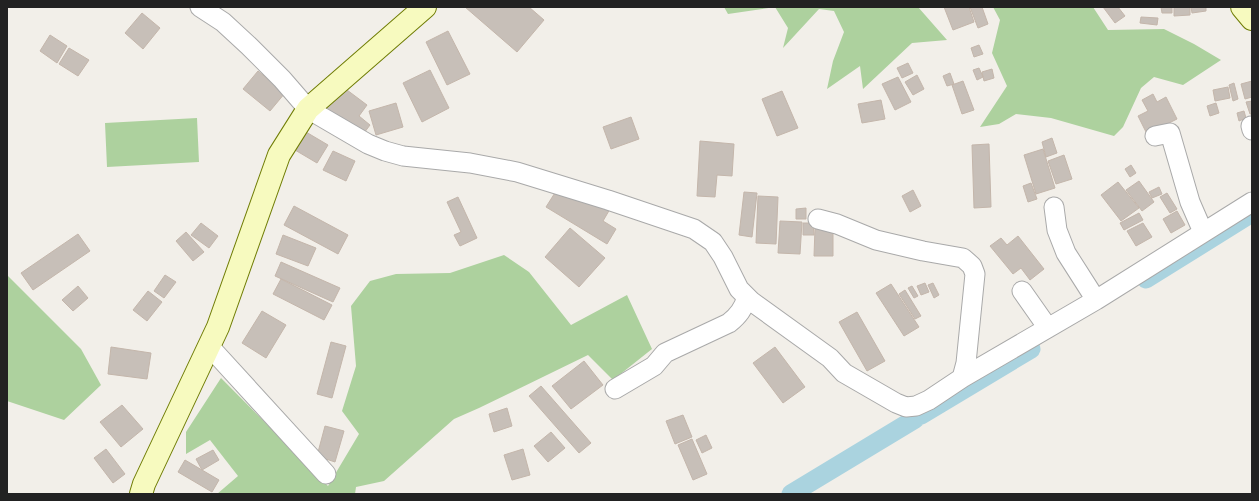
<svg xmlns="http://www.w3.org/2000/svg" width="1259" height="501" font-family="'Work Sans',sans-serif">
<rect width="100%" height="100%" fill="#f2efe9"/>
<path fill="#add19e" d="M724 7H918L947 40 912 43 863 89 860 66 827 89 833 61 844 32 834 11 819 9 783 48 788 28 775 7 728 14Z
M993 7H1093L1108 30 1164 29 1194 44 1221 60 1183 85 1154 77 1141 88 1123 127 1114 136 1051 118 1016 114 999 124 980 127 1007 86 992 53 1000 20Z
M197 118 199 162 107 167 105 123Z
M504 255 529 272 571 325 627 295 652 349 613 380 588 355 479 408 454 419 384 481 356 487 355 494H217L238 476 210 440 186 454V432L221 378 328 486 359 434 342 411 356 366 351 306 370 281 396 274 450 273Z
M7 275 81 349 101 385 64 420 7 401Z"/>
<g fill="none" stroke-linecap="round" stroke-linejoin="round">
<path stroke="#aad3df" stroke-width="19" d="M1146 279 1252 213
M921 415 1031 349
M791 494 915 419"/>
</g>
<path fill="#c7bfb8" stroke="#c4b6ab" d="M465 7H529L544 20 517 52Z
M944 7H969L974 22 953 30Z
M970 7H982L988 24 978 28Z
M1103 7H1118L1125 16 1115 23Z
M1161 7H1172V13H1162Z
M1174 7H1190V15L1174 16Z
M1191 7H1206V11L1192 13Z
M142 13 160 28 143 49 125 33Z
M1141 17 1158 18 1157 25 1140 23Z
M448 31 470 74 447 85 426 42Z
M50 35 67 46 57 63 40 51Z
M979 45 983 54 974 57 971 48Z
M69 48 89 60 78 76 59 64Z
M908 63 913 73 902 78 897 68Z
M979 68 983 77 977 80 973 70Z
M992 69 994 78 984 81 982 72Z
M430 70 449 108 422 122 403 83Z
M258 71 285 93 270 111 243 89Z
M950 73 954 84 947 86 943 76Z
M917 75 924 89 913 95 905 82Z
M898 77 911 102 895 110 882 84Z
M963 81 974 110 962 114 952 85Z
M1252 81V97L1245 99 1241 84Z
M1234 83 1238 99 1233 101 1229 85Z
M343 87 367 105 359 116 370 125 361 137 325 110Z
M1228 87 1230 98 1215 101 1213 90Z
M782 91 798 128 777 136 762 99Z
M1153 94 1157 102 1166 97 1177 119 1147 134 1138 116 1148 111 1142 100Z
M881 100 885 119 862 123 858 104Z
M1252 101V114H1250L1246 102Z
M396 103 403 127 376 135 369 111Z
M1216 103 1219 113 1210 116 1207 106Z
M1244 111 1246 118 1239 121 1237 113Z
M631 117 639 139 611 149 603 127Z
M306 132 328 145 317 163 295 150Z
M1052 138 1057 153 1046 157 1042 142Z
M700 141 734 144 732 176 717 175 715 197 697 196Z
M989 144 991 207 974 208 972 145Z
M1043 149 1055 188 1036 194 1024 155Z
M333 151 355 161 346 181 323 170Z
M1064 155 1072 179 1056 184 1048 161Z
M1131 165 1136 173 1130 177 1125 169Z
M1139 181 1154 202 1142 211 1126 190Z
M1118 182 1139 208 1121 221 1101 195Z
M1031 183 1037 199 1028 202 1023 186Z
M1159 187 1162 194 1152 198 1149 192Z
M558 188 581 202 586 194 610 209 603 221 616 229 607 244 546 207Z
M913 190 921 206 910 212 902 196Z
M744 192 757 193 752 237 739 235Z
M1167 193 1177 209 1170 213 1160 197Z
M758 196 778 197 776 244 756 243Z
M458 197 477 238 460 246 454 235 461 232 447 202Z
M294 206 348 235 338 254 284 225Z
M806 208V219H796V209Z
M1177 211 1185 225 1171 233 1163 219Z
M1139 213 1143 220 1124 230 1120 223Z
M780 221 802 222 800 254 778 253Z
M201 223 218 236 209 248 191 235Z
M803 223H813L814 235H803Z
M1143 223 1152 237 1136 246 1127 231Z
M570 228 605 258 579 287 545 257Z
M815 228H833V256H814Z
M186 232 204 252 193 261 176 241Z
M78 234 90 251 33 290 21 273Z
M283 235 316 248 308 266 276 254Z
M1018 236 1044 269 1030 280 1021 268 1013 274 990 246 1001 238 1007 245Z
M281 262 340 288 333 302 275 276Z
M165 275 176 282 164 298 154 291Z
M281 279 332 305 324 320 273 294Z
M925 283 929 292 921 295 917 286Z
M933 283 939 295 934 298 928 285Z
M891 284 919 327 904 336 876 293Z
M78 286 88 298 73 311 62 300Z
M912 286 918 296 914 298 908 288Z
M905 290 921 316 915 319 899 294Z
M148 291 162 302 147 321 133 310Z
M262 311 286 325 266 358 242 343Z
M857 312 885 361 867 371 839 322Z
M331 342 346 346 332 398 317 394Z
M111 347 151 353 147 379 108 374Z
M775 347 805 387 783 403 753 363Z
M584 361 603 385 571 409 552 386Z
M541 386 591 443 579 453 529 396Z
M122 405 143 429 121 447 100 422Z
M507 408 512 426 494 432 489 414Z
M683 415 692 437 675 444 666 421Z
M325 426 344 431 335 462 317 456Z
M551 432 565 448 548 462 534 446Z
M706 435 712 448 702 453 696 440Z
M692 439 707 474 693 480 678 445Z
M106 449 125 474 113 483 94 458Z
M523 449 530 475 512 480 504 455Z
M213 450 219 460 202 470 196 459Z
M185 460 219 480 212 492 178 472Z"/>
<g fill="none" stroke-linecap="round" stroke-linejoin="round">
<defs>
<path id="street" d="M200 7 223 22 249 46 282 79 308 109 368 144 385 151 403 156 470 163 517 172 608 200 694 229 713 242 723 257 739 289 751 301 830 358 844 373 896 403 906 407 916 406 929 400 962 378 1096 300 1252 202
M1251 126 1252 130
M1155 136 1170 133 1190 202 1203 232
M1054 207 1057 230 1066 253 1096 300
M818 219 837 224 876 240 923 251 963 258 972 266 975 274 966 363 962 378
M1022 291 1048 328
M209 346 326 474
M615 389 654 366 665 353 729 323C739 315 743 309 747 297"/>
<path id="secondary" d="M1242 7 1252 19
M141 494 144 484 218 327 279 155 308 109 425 7"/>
</defs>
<use href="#street" stroke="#a9a9a9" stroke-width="21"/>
<use href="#secondary" stroke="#707d05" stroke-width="24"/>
<use href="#street" stroke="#fff" stroke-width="19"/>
<use href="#secondary" stroke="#f7fabf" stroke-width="22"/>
</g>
<rect width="1259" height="501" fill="none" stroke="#222222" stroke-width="16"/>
</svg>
